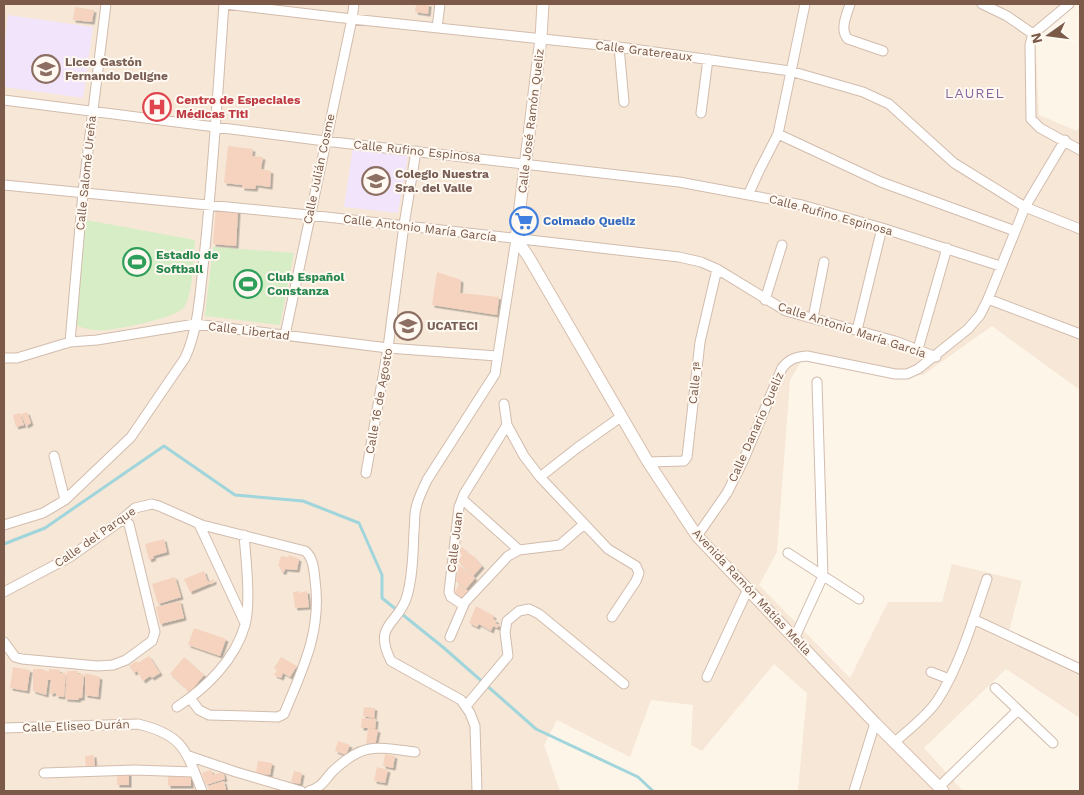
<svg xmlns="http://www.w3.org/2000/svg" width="1084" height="795" font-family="'Work Sans',sans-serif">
<defs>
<filter id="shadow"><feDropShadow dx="2.5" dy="2.5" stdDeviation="0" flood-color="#0004"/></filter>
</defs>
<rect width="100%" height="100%" fill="#fef5e9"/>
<path fill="#f6e7d7" d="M4 4H1066L1035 34 1039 115 1077 131 1080 126V390L992 326 923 375H881L802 360 790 380 777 552 759 585 850 678 888 602H942L952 564 1022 581 1009 631 1080 664V718L1006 669 924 748 963 791H798L807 693 774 664 702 751 691 745 693 705 651 700 630 757 557 720 544 745 560 791H4Z"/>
<path fill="#f2e5fb" d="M8 15 93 27 83 98 4 87V52Z
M353 147 408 154 398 213 344 207Z"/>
<path fill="#d7edc6" d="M86 220 195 240C193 259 194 291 184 307 178 318 119 329 105 330 94 331 85 329 75 325Z
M213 247 294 253 280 325 205 316Z"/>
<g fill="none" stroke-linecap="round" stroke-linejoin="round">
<path stroke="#a1d5dc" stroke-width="3" d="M4 544 45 528 164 446 235 495 303 501 359 523 382 575V598L444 648 536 729 638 777 653 791"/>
</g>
<path fill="#f5d3bf" filter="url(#shadow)" d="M416 4H429L428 14 415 12Z
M75 7 94 10 92 22 73 20Z
M228 146 253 149 252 156 263 157 261 169 271 171 270 187 256 185 255 189 242 188V185L224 183Z
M216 208 238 210 236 246 213 244Z
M437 272 461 280 460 293 499 297 497 315 432 305Z
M27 412 31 423 26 426 21 414Z
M20 413 24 425 16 427 13 415Z
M164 539 167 552 153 556 154 558 149 560 145 544Z
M462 547 470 555 471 554 482 566 473 576 458 561 462 556 459 549Z
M289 555 299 559 297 570 285 569 284 572H281V568L278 566 281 556 288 557Z
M459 565 475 578 466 589 456 581Z
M204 571 208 582 214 579V582L190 592 184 579Z
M175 577 181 597 158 604 152 584Z
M459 585 468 591 462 599 454 593Z
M299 591V593L307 591 309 607 295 608 293 592Z
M180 601 184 618 160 624 156 607Z
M476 606 494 616 493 619 497 621 495 623 499 625 497 628 493 626 491 631 479 624 477 627 469 623Z
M194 628 226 639 220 656 188 645Z
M149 656 160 673 152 678 150 676 143 681 137 671 134 673 129 666 136 661 138 663Z
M184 657 204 675 190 692 170 674Z
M281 657 297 666 290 677 283 673 281 678 274 675 277 670 274 668Z
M13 667 30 670 27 691 10 688Z
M33 669H42L49 672V669L60 670V673H66L64 697 56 696V693L50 694 51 680H48L46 695 33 691Z
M67 671H78V674H84L82 698H79L78 700 65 699Z
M85 673 100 677 98 697 85 695Z
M364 707 375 708 374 718 363 716Z
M362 718 376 719 375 729 368 728 378 730 375 746 366 745 368 728H361Z
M338 741 350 745 346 755 335 751Z
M385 754 395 756 393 768 383 766Z
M94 755 95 769 86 770 85 756Z
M258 761 272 763 270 775 256 773Z
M377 767 388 770 385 783 374 781Z
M211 770 213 775 223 772 225 779 206 785 202 773Z
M294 771 302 773 300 784 291 782Z
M117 773H129V785H117Z
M168 774H191V786H168Z
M224 781 226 790 209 791 208 786Z"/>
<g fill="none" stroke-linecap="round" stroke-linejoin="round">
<defs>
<path id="street" d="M225 4 352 19 619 47 790 71 863 92 889 104 954 163 1025 207 1080 229
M850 4C847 14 839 30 848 39L883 51
M982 4 1007 16 1033 34
M437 28 440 4
M1033 34 1030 45 1031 119 1040 128 1080 150
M1033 34 1069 4
M619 47 624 102
M4 100 325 141 679 182 802 205 882 228 1000 266
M701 113 708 59
M778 134 881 182 1015 231
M4 185 309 215 679 257 701 262 717 269 786 311 895 341 936 357
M748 195 760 169 778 134 805 4
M988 299 1080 334
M765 300 782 245
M813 318 824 262
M857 330 882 228
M285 335 352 19 354 4
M70 342 83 192 106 4
M918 349 947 248
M4 358H17L70 342 97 340 195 324 388 348 497 356
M504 404 507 425 524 456 540 477 608 549 636 566 639 573 636 581 612 617
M54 456 65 500
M648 462 684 461 687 457 700 342 717 269
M366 473 388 348 404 225 416 151
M540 477 577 448 622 416
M462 499 519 550
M199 524 244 621
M4 525 43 513 65 500 131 437 185 358C199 328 200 291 204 258 213 173 218 88 224 4
M697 536 727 493 744 459 782 368C789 359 795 357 807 356L895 374H907L918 369 968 329 980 315 988 299 1025 207 1065 140
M788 553 859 599
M4 592 70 557 119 522 135 508 152 504 159 506 202 525 305 551C313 557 314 570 315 580 322 631 303 668 284 714L278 717 209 715 199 710 190 698
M463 605 451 597 449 592 459 507 464 494 507 425
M973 619 1080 669
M450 637 465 602 508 556 519 550 560 545 583 525
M795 637 823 576 817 382
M4 642 15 657 22 659 97 666 113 665 126 660 152 641 155 632 129 524 125 521 119 522
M931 672 949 679
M707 677 748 589
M995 688 1053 743
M466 706 508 656 505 632 507 621 519 611 529 609 539 614 624 684
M177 707C206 688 235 660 245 625 251 603 246 559 244 535
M4 728 138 724C184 735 186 751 202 791
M895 742C909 729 926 717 937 701 960 666 973 619 987 579
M189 756 236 772 301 791
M44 773 135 770 194 772
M939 787 1018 710
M309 791C322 787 323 782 332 772 363 742 376 747 415 752
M477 791 475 726 470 713 461 700 391 661C372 623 399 625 407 596 413 575 413 552 414 531 415 524 414 515 416 508 418 498 423 489 427 480L495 374 516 239
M854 791 875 723"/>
<path id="secondary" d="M543 4 541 38 516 239 528 256 648 462 697 536 875 723 943 791"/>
</defs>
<use href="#street" stroke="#d2bcad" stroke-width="11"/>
<use href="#secondary" stroke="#d8bead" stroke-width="13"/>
<use href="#street" stroke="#fff" stroke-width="9"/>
<use href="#secondary" stroke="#fff" stroke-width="11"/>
</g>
<defs>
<symbol id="school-ring" viewBox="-11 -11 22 22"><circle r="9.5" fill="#fff9f1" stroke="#8d6e63" stroke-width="1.5"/><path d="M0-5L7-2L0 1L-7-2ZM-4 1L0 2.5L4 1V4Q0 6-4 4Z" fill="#8d6e63"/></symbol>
<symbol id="hospital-ring" viewBox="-11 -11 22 22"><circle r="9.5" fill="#fff9f1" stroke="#e0444e" stroke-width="1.5"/><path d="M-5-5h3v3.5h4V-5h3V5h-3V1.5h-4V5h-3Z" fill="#e0444e"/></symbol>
<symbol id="supermarket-ring" viewBox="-11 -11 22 22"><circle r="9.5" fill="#fff9f1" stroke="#3f7fe0" stroke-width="1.5"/><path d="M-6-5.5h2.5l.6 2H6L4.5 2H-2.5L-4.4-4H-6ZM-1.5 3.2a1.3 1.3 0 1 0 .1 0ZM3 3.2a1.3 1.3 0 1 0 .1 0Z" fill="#3f7fe0"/></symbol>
<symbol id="stadium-ring" viewBox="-11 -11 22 22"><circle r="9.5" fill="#fff9f1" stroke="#2e9e5b" stroke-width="1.5"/><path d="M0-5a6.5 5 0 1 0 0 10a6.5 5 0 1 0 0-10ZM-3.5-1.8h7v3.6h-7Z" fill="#2e9e5b"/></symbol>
</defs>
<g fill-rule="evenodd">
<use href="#school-ring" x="30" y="53" width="32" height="32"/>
<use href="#hospital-ring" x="141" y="91" width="32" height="32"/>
<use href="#school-ring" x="360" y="165" width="32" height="32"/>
<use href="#supermarket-ring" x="508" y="205" width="32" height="32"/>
<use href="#stadium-ring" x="121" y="246" width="32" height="32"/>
<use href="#stadium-ring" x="232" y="268" width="32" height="32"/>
<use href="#school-ring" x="392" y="310" width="32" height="32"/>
</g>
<g text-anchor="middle" stroke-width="4" stroke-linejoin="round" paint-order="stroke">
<g font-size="12" fill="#7b5a4a" stroke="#fff9f1">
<text transform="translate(644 51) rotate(7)" y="4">Calle Gratereaux</text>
<text transform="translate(531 121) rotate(-83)" y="4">Calle José Ramón Queliz</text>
<text transform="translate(417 151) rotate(6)" y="4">Calle Rufino Espinosa</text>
<text transform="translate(319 169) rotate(-78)" y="4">Calle Julián Cosme</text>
<text transform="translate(86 173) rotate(-84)" y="4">Calle Salomé Ureña</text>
<text transform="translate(831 215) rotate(15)" y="4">Calle Rufino Espinosa</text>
<text transform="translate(420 228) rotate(7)" y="4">Calle Antonio María García</text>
<text transform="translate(852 330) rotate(18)" y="4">Calle Antonio María García</text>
<text transform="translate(249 331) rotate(7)" y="4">Calle Libertad</text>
<text transform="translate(695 383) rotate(-83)" y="4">Calle 1ª</text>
<text transform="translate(379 401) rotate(-80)" y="4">Calle 16 de Agosto</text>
<text transform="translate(756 427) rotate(-66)" y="4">Calle Danario Queliz</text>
<text transform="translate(95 537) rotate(-35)" y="4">Calle del Parque</text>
<text transform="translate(455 542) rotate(-83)" y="4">Calle Juan</text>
<text transform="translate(752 592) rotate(47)" y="4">Avenida Ramón Matías Mella</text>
<text transform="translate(76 726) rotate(-2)" y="4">Calle Eliseo Durán</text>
</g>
<g font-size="12" font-weight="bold" fill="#785e54" stroke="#fff9f1" text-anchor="start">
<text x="65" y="66">Liceo Gastón<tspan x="65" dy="14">Fernando Deligne</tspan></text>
<text x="395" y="178">Colegio Nuestra<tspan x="395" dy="14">Sra. del Valle</tspan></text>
<text x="427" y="330">UCATECI</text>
</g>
<g font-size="12" font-weight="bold" fill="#be3a42" stroke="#fff9f1" text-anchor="start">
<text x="176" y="104">Centro de Especiales<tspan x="176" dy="14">Médicas Titi</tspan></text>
</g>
<g font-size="12" font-weight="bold" fill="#366cbe" stroke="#fff9f1" text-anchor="start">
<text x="543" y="225">Colmado Queliz</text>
</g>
<g font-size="12" font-weight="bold" fill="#27864d" stroke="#fff9f1" text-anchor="start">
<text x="156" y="259">Estadio de<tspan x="156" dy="14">Softball</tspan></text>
<text x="267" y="281">Club Español<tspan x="267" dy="14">Constanza</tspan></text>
</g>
<g font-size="14" letter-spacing="1" fill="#89669e" stroke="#fff9f1">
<text x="975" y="98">LAUREL</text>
</g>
</g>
<rect width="1084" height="795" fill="none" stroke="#7b5a4a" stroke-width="10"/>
<g transform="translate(1049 35) rotate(256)" stroke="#fff9f1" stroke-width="4" paint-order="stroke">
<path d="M0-4L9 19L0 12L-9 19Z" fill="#7b5a4a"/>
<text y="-8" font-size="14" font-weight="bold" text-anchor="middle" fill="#7b5a4a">N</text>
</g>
</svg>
